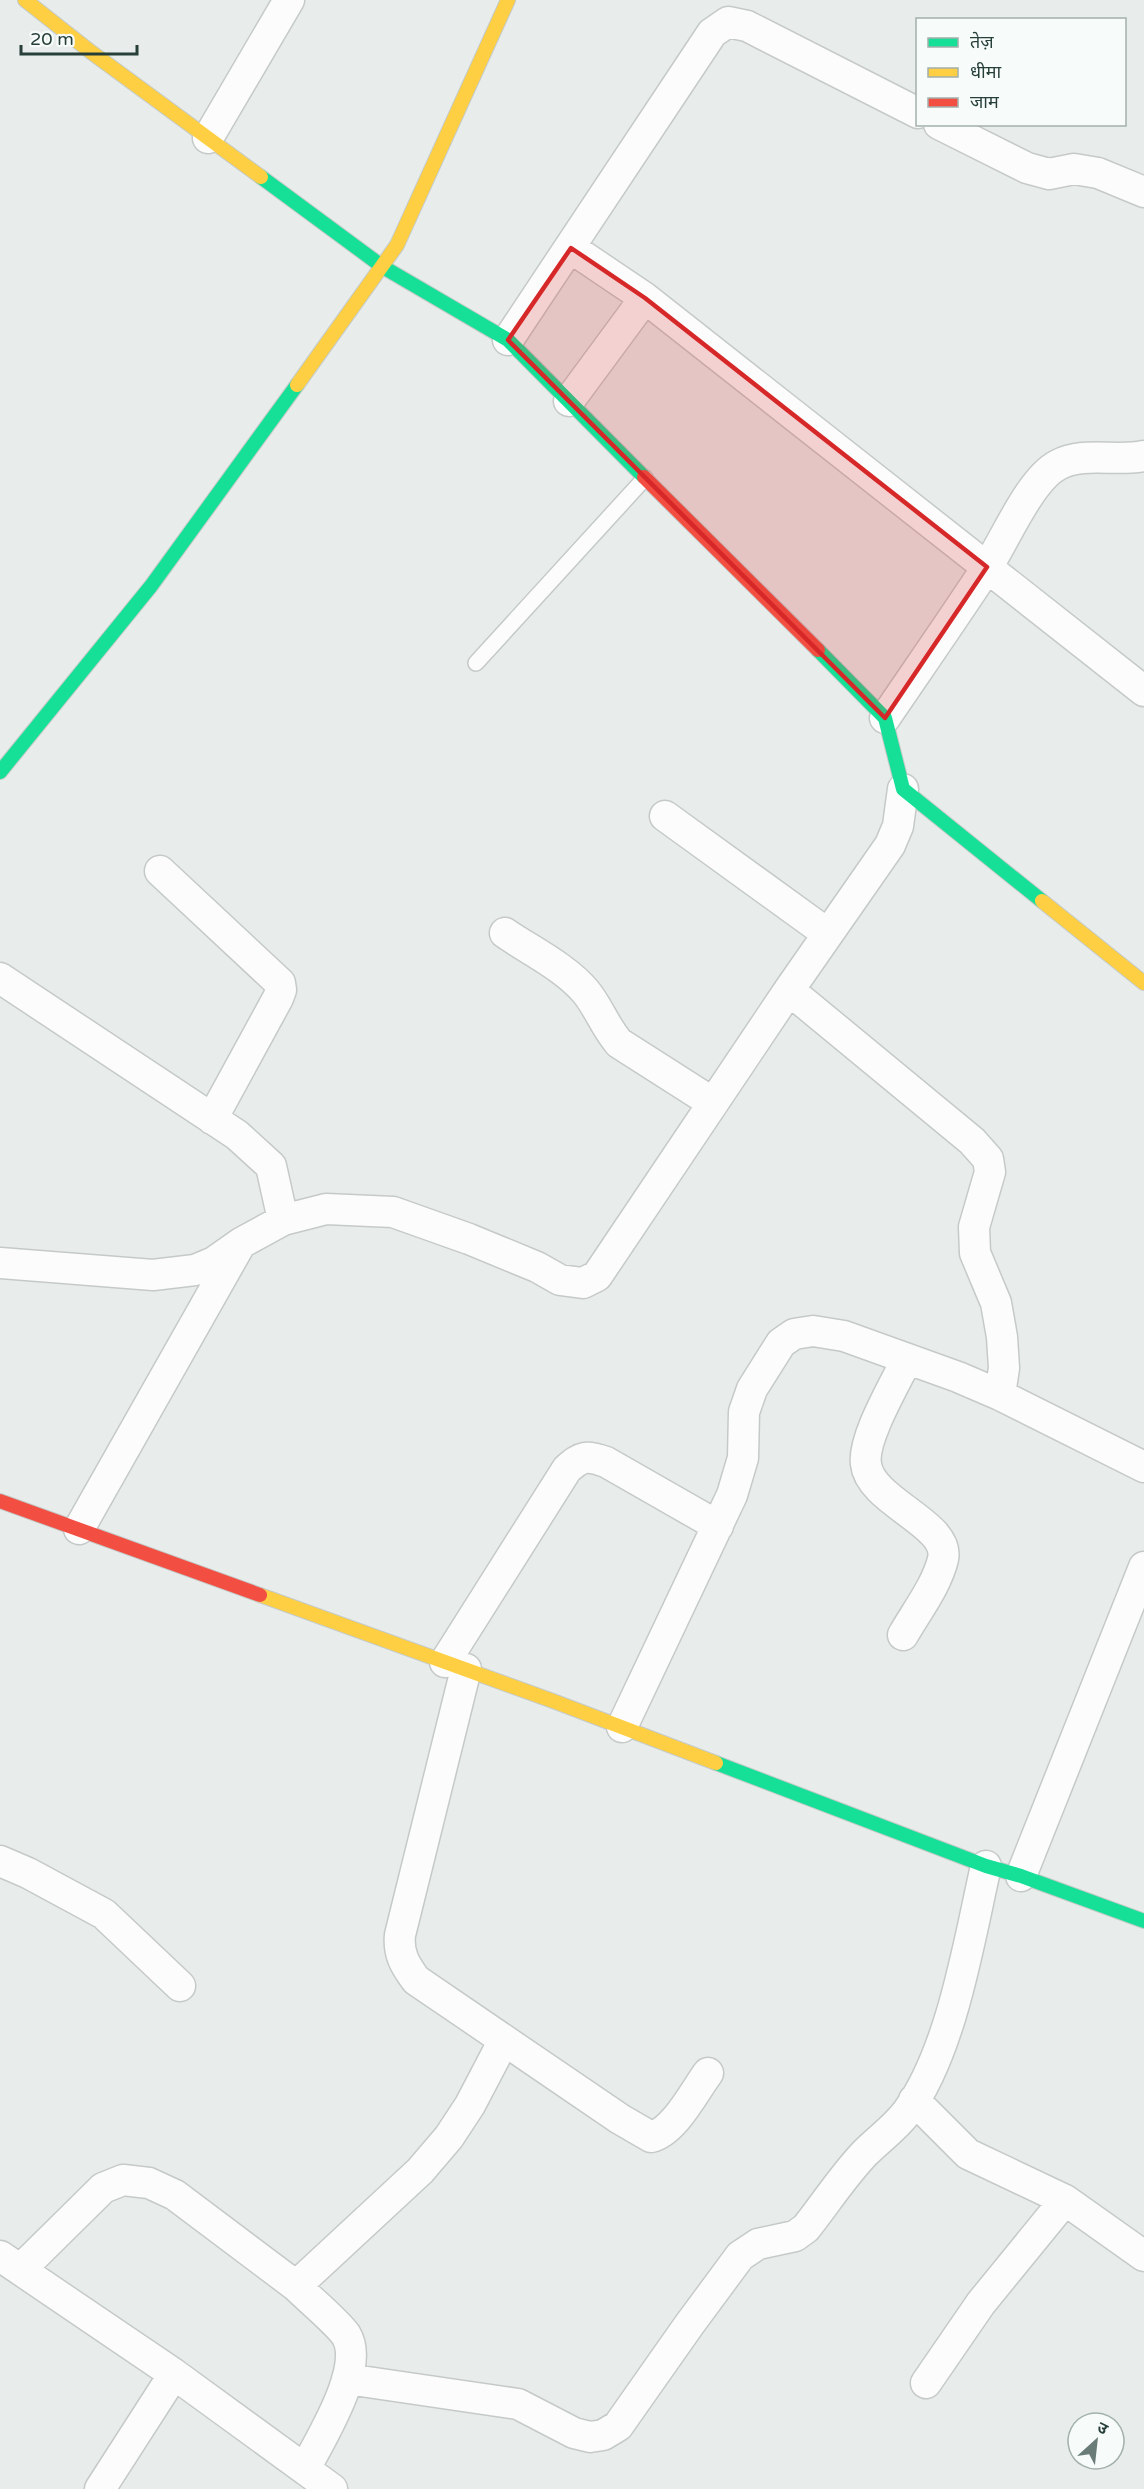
<svg xmlns="http://www.w3.org/2000/svg" width="1144" height="2489" font-family="'Varela Round','Noto Sans Devanagari',sans-serif">
<rect width="100%" height="100%" fill="#e8edeb"/>
<g fill="none" stroke-linecap="round" stroke-linejoin="round">
<defs>
<path id="lane" d="M476 663 645 478"/>
<path id="street" d="M939 124 1027 168 1049 174 1074 169 1098 173 1144 192
M208 138 289 0
M571 248 645 298 1144 691
M508 340 712 33 728 22 747 26 918 113
M569 401 645 298
M885 718C919 668 953 619 986 569 1004 542 1030 479 1058 465 1084 451 1116 462 1144 456
M665 816 828 934
M160 871 280 983 281 990 278 998 212 1119
M505 933C531 951 565 967 586 992 599 1008 605 1027 619 1043L713 1103
M0 978 237 1135 271 1166 283 1220
M789 990 972 1141 988 1159 990 1172 974 1227 975 1253 996 1303 1002 1337 1004 1368 1000 1395
M0 1263 153 1275 195 1270 214 1262 241 1243 283 1220 326 1209 393 1212 469 1239 537 1267 560 1280 583 1283 597 1276 789 990 890 845 898 826 903 789
M79 1529 238 1248
M903 1635C916 1612 937 1585 943 1559 951 1524 870 1502 866 1464 862 1439 895 1384 907 1359
M445 1662 567 1469C582 1456 586 1455 606 1462L718 1526
M622 1727 732 1495 743 1458 744 1412 752 1389 781 1343 794 1334 813 1331 844 1336 958 1377 1000 1395 1144 1467
M0 1861 28 1873 104 1914 180 1986
M1021 1876 1144 1567
M504 2040 620 2119 651 2137C674 2132 694 2092 708 2073
M914 2100 968 2154 1065 2200 1144 2256
M0 2256 174 2374 332 2489
M21 2269 103 2188 123 2180 149 2183 175 2195 296 2286 420 2171 449 2137 470 2105 504 2040 416 1980C405 1965 398 1954 400 1935L466 1669
M296 2286C308 2298 337 2322 346 2335 366 2368 320 2439 305 2469
M347 2379 518 2404 574 2433 590 2437 603 2435 618 2426 689 2325 740 2256 758 2244 795 2236 806 2228C825 2204 843 2176 865 2153 879 2139 895 2128 907 2112 952 2050 969 1941 986 1866
M926 2383 981 2303 1065 2200
M100 2489 174 2374"/>
<path id="fast" d="M261 177 383 267 508 340 644 477
M818 650 885 718 903 789 1042 901
M0 772 151 586 297 385
M716 1763 986 1866 1021 1876 1144 1921"/>
<path id="slow" d="M25 0 91 52 261 177
M297 385 397 245 508 0
M1042 901 1144 983
M260 1595 553 1701 716 1763"/>
<path id="jam" d="M644 477 818 650
M0 1501 260 1595"/>
</defs>
<use href="#lane" stroke="#c5cac8" stroke-width="18"/>
<use href="#street" stroke="#c5cac8" stroke-width="33"/>
<use href="#fast" stroke="#c4cac8" stroke-width="16"/>
<use href="#slow" stroke="#c4cac8" stroke-width="16"/>
<use href="#jam" stroke="#c4cac8" stroke-width="16"/>
<use href="#lane" stroke="#fcfcfc" stroke-width="15"/>
<use href="#street" stroke="#fcfcfc" stroke-width="30"/>
<use href="#fast" stroke="#16e098" stroke-width="14"/>
<use href="#slow" stroke="#ffcf43" stroke-width="14"/>
<use href="#jam" stroke="#f24e42" stroke-width="14"/>
</g>
<path fill="#d62828" fill-opacity="0.2" stroke="#d62828" stroke-width="4.5" stroke-linejoin="round" d="M571 248 645 298 987 567 885 718 508 340Z"/>
<rect x="916" y="18" width="210" height="108" fill="#f7fbf9" stroke="#a3b0ac" stroke-width="1.5"/>
<rect x="928" y="38" width="30" height="9" fill="#16e098" stroke="#a3b0ac" stroke-width="1.5"/>
<text x="970" y="48" font-size="18" fill="#263f39">तेज़</text>
<rect x="928" y="68" width="30" height="9" fill="#ffcf43" stroke="#a3b0ac" stroke-width="1.5"/>
<text x="970" y="78" font-size="18" fill="#263f39">धीमा</text>
<rect x="928" y="98" width="30" height="9" fill="#f24e42" stroke="#a3b0ac" stroke-width="1.5"/>
<text x="970" y="108" font-size="18" fill="#263f39">जाम</text>
<g transform="translate(1096 2441) rotate(27)"><circle r="28" fill="#f7fbf9" stroke="#a3b0ac" stroke-width="1.5"/>
<path d="M0-4.5L10 22L0 15L-10 22Z" fill="#6a7c77"/>
<text y="-9" font-size="16" font-weight="bold" text-anchor="middle" fill="#263f39">उ</text>
</g>
<path d="M21 45v9h116v-9" fill="none" stroke="#263f39" stroke-width="3"/>
<text x="30" y="45" font-size="18" fill="#263f39" stroke="#f7fbf9" stroke-width="4.5" paint-order="stroke">20 m</text>
</svg>
